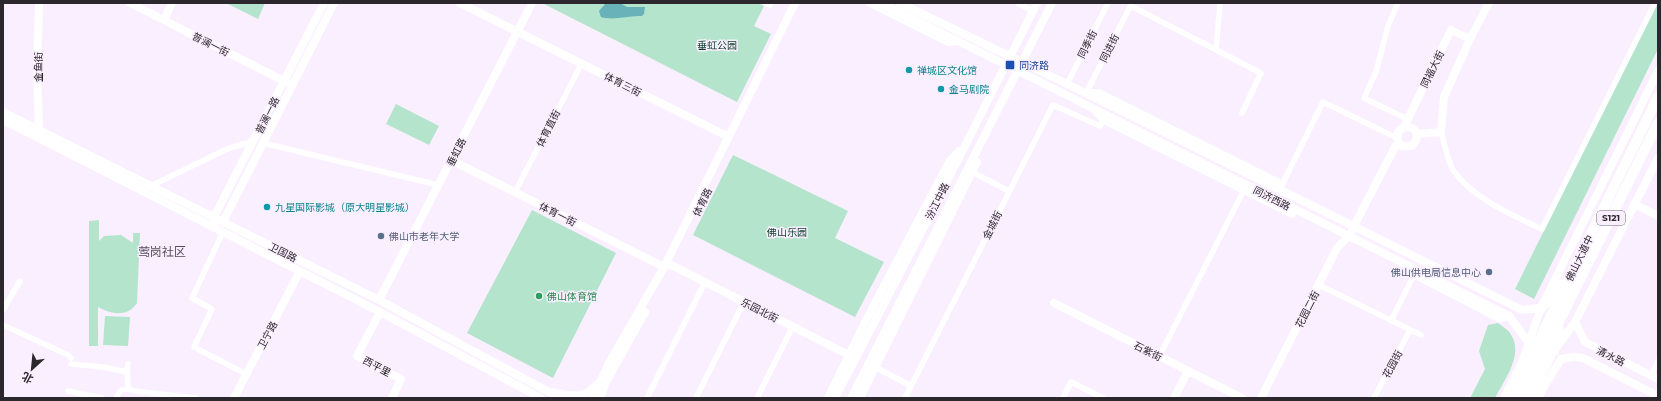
<svg xmlns="http://www.w3.org/2000/svg" width="1661" height="401" font-family="Montserrat,'Noto Sans SC',sans-serif">
<rect width="100%" height="100%" fill="#faefff"/>
<path fill="#b4e4cb" d="M226 3H265L258 19Z
M542 3H758L764 6 754 26 771 34 737 102Z
M1657 3 1658 49 1534 299 1515 289Z
M396 104 439 126 429 145 386 124Z
M733 155 848 211 835 238 884 262 855 317 693 235Z
M532 210 616 253 553 378 467 333Z
M99 220V241L104 236 121 235 133 243V233H140L137 303C127 318 111 314 98 307V346H89V221Z
M105 316 130 317 128 346 103 345Z
M1498 323C1502 326 1508 330 1510 333 1525 354 1504 380 1495 398H1470L1485 369 1479 351 1488 325Z"/>
<path fill="#6ab2ba" d="M606 3H620L627 7H645L644 14 642 16C628 15 615 21 601 17L599 11Z"/>
<g fill="none" stroke-linecap="round" stroke-linejoin="round">
<path stroke="#fff" stroke-width="5.5" d="M765 3 770 5 771 3
M1018 3 1033 11
M1398 3 1388 26 1376 72 1364 98 1407 119
M1131 6 1261 73 1242 113
M1216 50 1220 3
M1067 84 1108 3
M1086 93 1132 3
M1441 132C1444 142 1448 161 1453 170 1472 198 1512 215 1542 229L1655 3
M263 143 438 185
M972 172 1009 191
M1282 185 1323 102 1397 138
M151 186 227 149 253 141
M515 192 582 63
M223 232 192 298 212 309 194 347 246 374
M1319 285 1421 335
M3 310 20 281
M1391 321 1414 275
M3 325 68 355 71 358
M1159 357 1244 190
M71 364 103 367 127 372
M128 364 127 372 128 389 134 391 196 398
M875 367 911 386
M1651 376 1658 361
M68 391 102 398
M116 398 121 390 128 389
M647 398 705 282
M696 398 744 302
M757 398 793 326
M905 398 1053 105 1100 126 1104 120
M1063 398 1071 382 1103 398
M1374 398 1410 330"/>
<path stroke="#fff" stroke-width="8" d="M130 3 288 83
M460 3 729 137
M870 3 948 42 958 41
M882 3 1509 316 1529 343
M900 3 1067 84 1522 310 1541 308
M164 20 172 3
M1088 93H1099L1277 182
M1096 111 1104 120 1292 214
M3 112 379 300 560 398
M3 120 380 312 541 398
M1404 127 1451 30 1470 39 1489 3
M39 130 37 68 39 3
M1417 134 1441 132 1444 97 1470 39
M451 160 664 267
M1634 204 1658 216
M223 222 334 3
M214 223V217L324 3
M671 265 849 355
M1419 277 1499 318 1509 316
M379 300 532 3
M1054 303 1242 398
M380 312 357 356 401 379 392 398
M1575 322 1585 342 1658 379
M1544 387 1561 359 1573 357 1583 358 1658 396
M554 392C569 396 586 399 596 385
M234 398 300 271
M593 398 609 363 664 267 795 3
M600 398 606 382 645 312
M828 398 864 324 949 162 959 151
M835 398 923 229 1037 3
M851 398 1052 3
M860 398 977 162
M1174 398 1188 371
M1261 398 1337 248 1349 236 1354 226 1398 141V132C1409 119 1425 134 1412 146H1402L1398 141
M1504 398 1522 362 1541 308 1658 71
M1530 398 1554 351 1575 322 1658 158
M1538 398 1544 387 1545 382"/>
<path stroke="#fff" stroke-width="10" d="M1541 308 1563 284
M1554 351 1559 330
M1513 398 1542 334 1658 97
M1521 398 1658 123"/>
</g>
<rect fill="#1a4fb4" stroke="#faefff" stroke-width="1.5" x="1005" y="60" width="10" height="10" rx="2"/>
<g fill="#0f9aa8" stroke="#faefff" stroke-width="1.5">
<circle cx="909" cy="70" r="4"/>
<circle cx="941" cy="89" r="4"/>
<circle cx="267" cy="207" r="4"/>
</g>
<g fill="#5c6f8a" stroke="#faefff" stroke-width="1.5">
<circle cx="381" cy="236" r="4"/>
<circle cx="1489" cy="272" r="4"/>
</g>
<circle fill="#2e9e5b" stroke="#faefff" stroke-width="1.5" cx="539" cy="296" r="4"/>
<g text-anchor="middle" stroke-width="3" stroke-linejoin="round" paint-order="stroke">
<rect fill="#faefff" stroke="#6a636c" stroke-width="1" x="1597" y="211" width="28" height="14" rx="3"/>
<g font-size="9" font-weight="bold" fill="#2c272d">
<text x="1611" y="221">S121</text>
</g>
<g font-size="10" fill="#2c272d" stroke="#faefff">
<text transform="translate(211 44) rotate(27)" y="4">普澜一街</text>
<text transform="translate(1087 44) rotate(-63)" y="4">同季街</text>
<text transform="translate(1109 48) rotate(-63)" y="4">同进街</text>
<text transform="translate(38 67) rotate(-90)" y="4">金鱼街</text>
<text transform="translate(1432 69) rotate(-64)" y="4">同福大街</text>
<text transform="translate(623 84) rotate(27)" y="4">体育三街</text>
<text transform="translate(267 115) rotate(-63)" y="4">普澜一路</text>
<text transform="translate(548 128) rotate(-63)" y="4">体育直街</text>
<text transform="translate(456 152) rotate(-63)" y="4">垂虹路</text>
<text transform="translate(1272 198) rotate(27)" y="4">同济西路</text>
<text transform="translate(937 201) rotate(-63)" y="4">汾江中路</text>
<text transform="translate(702 202) rotate(-64)" y="4">体育路</text>
<text transform="translate(558 214) rotate(27)" y="4">体育一街</text>
<text transform="translate(992 225) rotate(-63)" y="4">金城街</text>
<text transform="translate(283 252) rotate(27)" y="4">卫国路</text>
<text transform="translate(1579 258) rotate(-64)" y="4">佛山大道中</text>
<text transform="translate(1307 309) rotate(-63)" y="4">花园二街</text>
<text transform="translate(760 310) rotate(27)" y="4">乐园北街</text>
<text transform="translate(267 335) rotate(-62)" y="4">卫宁路</text>
<text transform="translate(1148 351) rotate(27)" y="4">石紫街</text>
<text transform="translate(1611 356) rotate(27)" y="4">清水路</text>
<text transform="translate(1392 364) rotate(-62)" y="4">花园街</text>
<text transform="translate(377 366) rotate(28)" y="4">西平里</text>
</g>
<g font-size="10" fill="#0c3d29" stroke="#faefff">
<text x="717" y="49">垂虹公园</text>
<text x="787" y="236">佛山乐园</text>
</g>
<g font-size="10" fill="#164399" stroke="#faefff" text-anchor="start">
<text x="1019" y="69">同济路</text>
</g>
<g font-size="10" fill="#0d838f" stroke="#faefff" text-anchor="start">
<text x="917" y="74">禅城区文化馆</text>
<text x="949" y="93">金马剧院</text>
<text x="275" y="211">九星国际影城（原大明星影城）</text>
</g>
<g font-size="10" fill="#4e5e75" stroke="#faefff" text-anchor="start">
<text x="389" y="240">佛山市老年大学</text>
<text x="1481" y="276" text-anchor="end">佛山供电局信息中心</text>
</g>
<g font-size="10" fill="#27864d" stroke="#faefff" text-anchor="start">
<text x="547" y="300">佛山体育馆</text>
</g>
<g font-size="12" fill="#574e5b" stroke="#faefff">
<text x="162" y="256">莺岗社区</text>
</g>
</g>
<rect width="1661" height="401" fill="none" stroke="#2c272d" stroke-width="8"/>
<g transform="translate(32 369) rotate(207)" stroke="#faefff" stroke-width="3" paint-order="stroke">
<path d="M0-3L7 15L0 10L-7 15Z" fill="#2c272d"/>
<text y="-6" font-size="11" font-weight="bold" text-anchor="middle" fill="#2c272d">北</text>
</g>
</svg>
